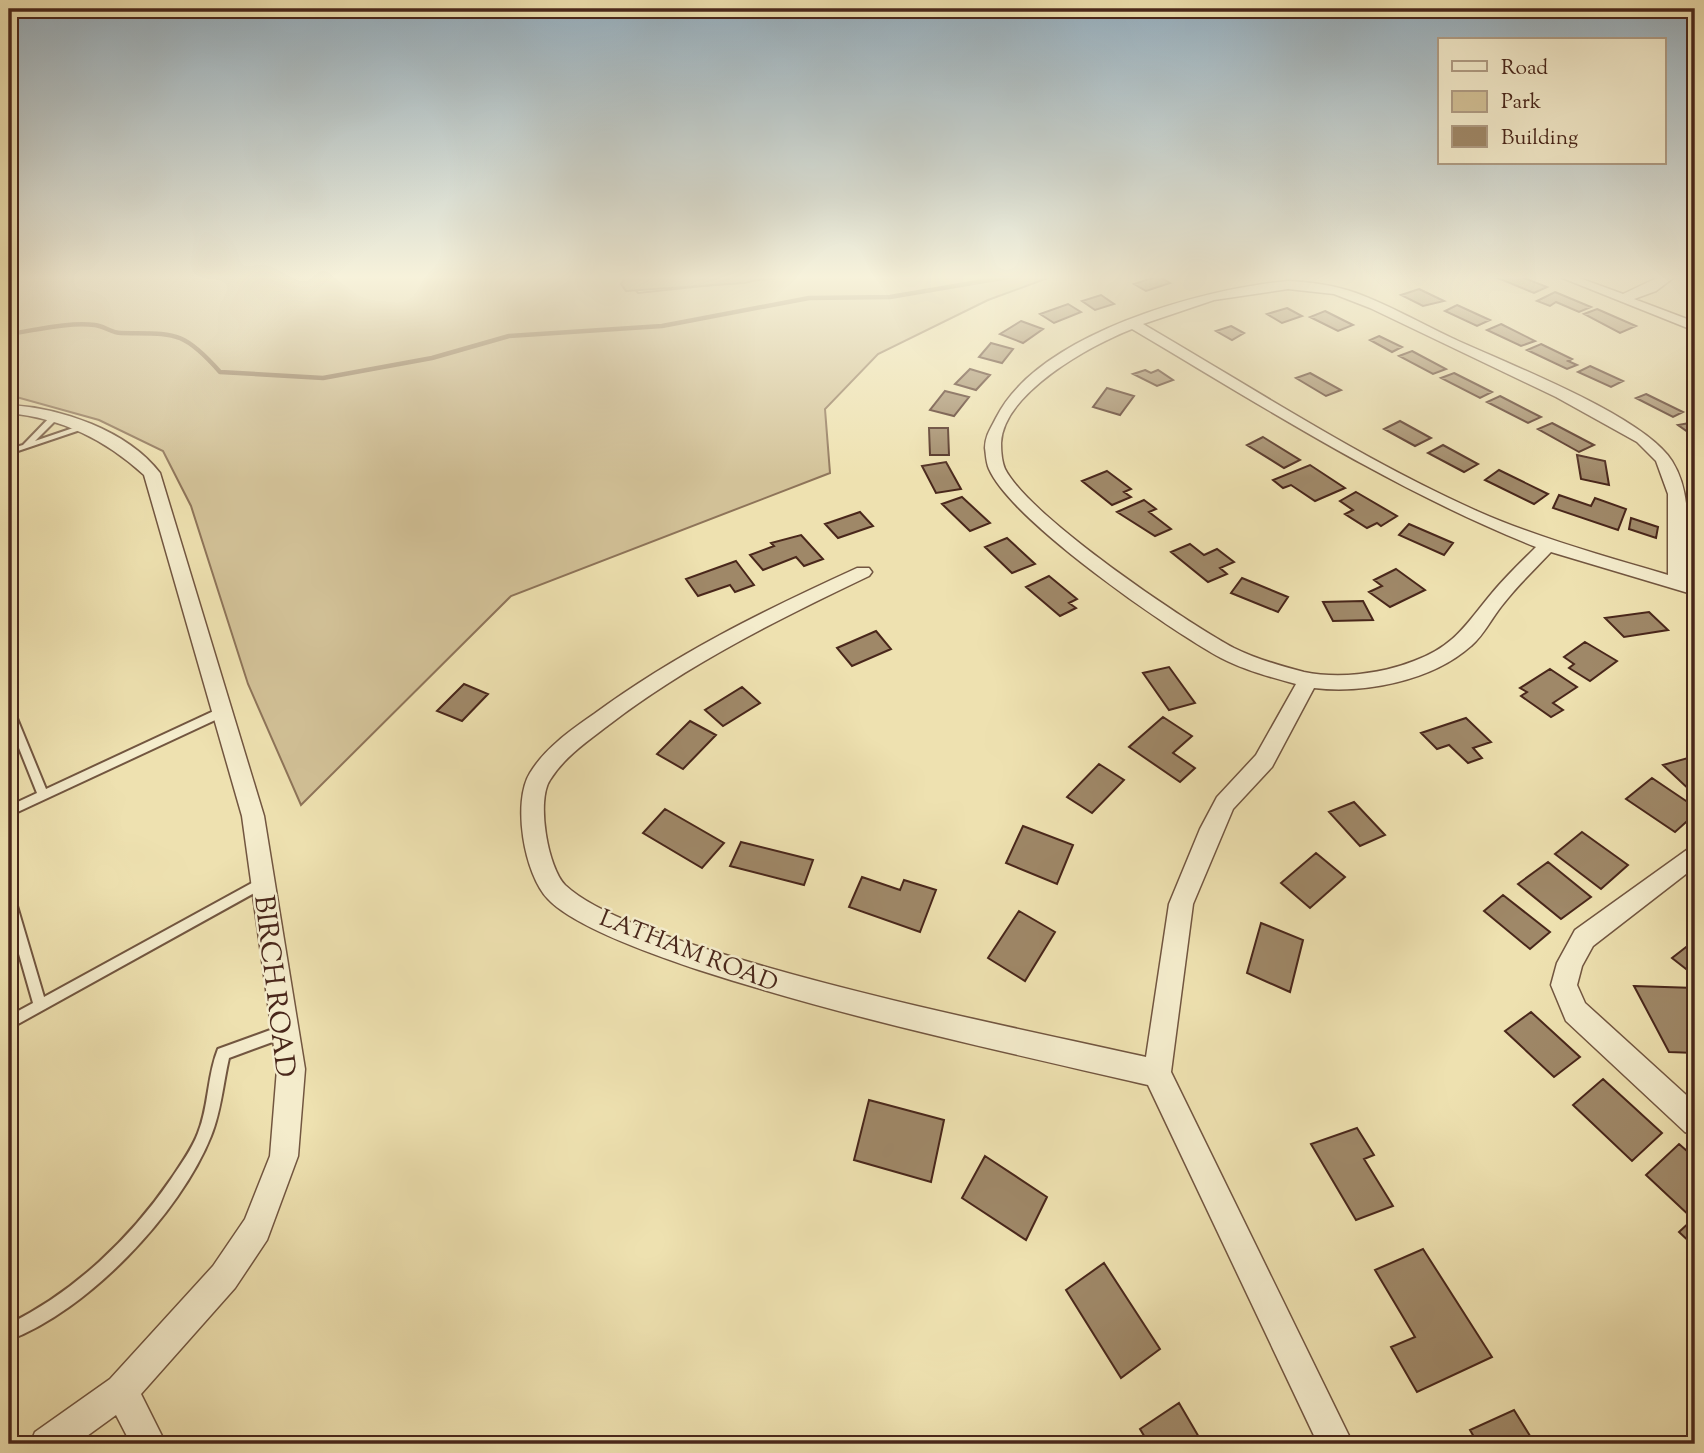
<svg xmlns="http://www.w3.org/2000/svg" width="1704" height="1453" font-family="'Sorts Mill Goudy',serif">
<rect width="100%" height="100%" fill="#eee1b0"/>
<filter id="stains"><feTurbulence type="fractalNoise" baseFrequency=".00286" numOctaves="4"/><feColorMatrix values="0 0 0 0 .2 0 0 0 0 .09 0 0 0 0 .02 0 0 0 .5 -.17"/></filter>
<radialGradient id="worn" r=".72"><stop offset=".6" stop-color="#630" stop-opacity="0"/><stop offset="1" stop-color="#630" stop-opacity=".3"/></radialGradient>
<path fill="#d2c197" stroke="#8e7459" stroke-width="2" d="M9 275H638L625 278 638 293 806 275H1056L988 300 878 354 825 409 830 473 511 596 301 805 248 684 191 506 163 451 99 420 9 395Z"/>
<path fill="#b6a27d" stroke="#8a7156" stroke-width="2" d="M638 275H806L769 277 744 283 626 291 621 284 625 278Z"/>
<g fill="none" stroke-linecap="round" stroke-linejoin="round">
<path stroke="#8a7156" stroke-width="4.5" d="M9 334C37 330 67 322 95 325 104 326 112 333 121 333 174 334 182 329 220 372L323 378 432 358 509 336 662 326 809 298 890 297 1020 275"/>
</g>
<path fill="#9f8868" stroke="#49271b" stroke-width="2" d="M1506 275H1517L1547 287 1534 293 1498 278Z
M1158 276 1170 283 1146 291 1134 284Z
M1419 289 1444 301 1423 306 1401 295Z
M1555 292 1591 307 1579 312 1556 302 1550 306 1537 301Z
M1101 295 1114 304 1095 310 1082 301Z
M1068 304 1081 312 1054 323 1040 314Z
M1457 305 1490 320 1477 326 1445 311Z
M1287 308 1302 316 1282 323 1267 314Z
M1597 309 1636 326 1620 333 1584 314Z
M1325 311 1353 325 1338 331 1310 317Z
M1021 321 1043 329 1023 343 1000 334Z
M1501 324 1535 341 1521 346 1487 330Z
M1231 326 1244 333 1232 340 1216 331Z
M1379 336 1402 347 1392 352 1370 340Z
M991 343 1013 349 1002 363 979 357Z
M1541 344 1572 359 1568 361 1577 365 1567 369 1527 350Z
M1412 351 1446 369 1433 374 1399 356Z
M1590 366 1623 381 1611 387 1578 372Z
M970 369 990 375 976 390 955 384Z
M1145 370 1151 373 1158 370 1173 380 1157 386 1133 374Z
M1310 373 1341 390 1326 396 1296 378Z
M1454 373 1492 392 1480 398 1441 378Z
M1107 388 1134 396 1120 415 1093 407Z
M945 391 969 397 954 416 930 410Z
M1646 394 1683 412 1673 417 1636 398Z
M1500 396 1541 417 1528 423 1487 402Z
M1400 421 1431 438 1415 446 1384 429Z
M1695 422V437L1678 425Z
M1552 423 1594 445 1579 452 1538 429Z
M929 428H948L949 455H930Z
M1263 437 1300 460 1284 468 1247 445Z
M1443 445 1478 464 1464 472 1428 453Z
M1577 455 1605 461 1609 485 1581 479Z
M946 462 961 489 936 493 922 466Z
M1310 465 1345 488 1315 501 1291 485 1283 488 1273 480Z
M1499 470 1548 494 1534 504 1485 480Z
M1107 471 1131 489 1124 492 1131 497 1112 505 1082 481Z
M1356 492 1397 516 1381 526 1377 523 1367 528 1345 514 1353 510 1340 501Z
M1559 495 1591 506 1595 498 1626 509 1618 530 1553 508Z
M962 497 990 523 970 531 942 504Z
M1144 500 1156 509 1149 512 1171 529 1155 536 1117 512Z
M860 512 873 526 838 538 825 524Z
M1631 518 1658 527 1656 538 1629 529Z
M1409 524 1453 543 1444 555 1399 535Z
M801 535 823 559 804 566 796 557 763 570 750 555 774 546 771 543Z
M1007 538 1035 564 1012 573 985 547Z
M1190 544 1204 555 1217 549 1234 562 1220 568 1227 574 1208 582 1171 552Z
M736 561 754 585 735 592 730 585 698 596 686 579Z
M1396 569 1425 590 1390 607 1369 592 1382 586 1374 580Z
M1049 576 1077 599 1069 603 1076 608 1060 616 1026 587Z
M1242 578 1288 597 1278 612 1231 593Z
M1363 601 1373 620 1333 621 1323 602Z
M1649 612 1668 630 1624 637 1605 618Z
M876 631 891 649 852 666 837 648Z
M1585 642 1617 661 1590 681 1569 668 1574 664 1564 657Z
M1169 667 1195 703 1169 710 1143 673Z
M1550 669 1577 687 1553 703 1563 710 1551 717 1521 696 1527 692 1520 688Z
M464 684 488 694 462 721 437 711Z
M742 687 760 703 723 726 705 710Z
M1163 717 1192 736 1173 753 1195 768 1180 782 1129 747Z
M1466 718 1491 742 1473 748 1482 758 1468 763 1449 745 1437 749 1421 733Z
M690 721 716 735 683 769 657 754Z
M1695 756V795L1663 765Z
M1099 764 1124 780 1092 813 1067 797Z
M1652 778 1695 807V814L1675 832 1626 799Z
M1354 802 1385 835 1360 846 1329 812Z
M665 809 724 843 702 868 643 833Z
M1023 826 1073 845 1057 884 1006 863Z
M1582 832 1628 865 1601 889 1555 854Z
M741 842 813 860 804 885 730 866Z
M1316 853 1345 877 1310 908 1281 883Z
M1548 862 1591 897 1561 919 1518 884Z
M862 877 900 890 904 880 936 890 920 932 849 907Z
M1503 895 1550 932 1530 949 1484 911Z
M1019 911 1055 932 1025 981 988 958Z
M1261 923 1303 940 1290 992 1247 973Z
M1690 944 1695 948V976L1672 958Z
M1634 986 1695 988V1053L1669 1052Z
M1531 1012 1580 1057 1554 1077 1505 1031Z
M1603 1079 1662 1133 1632 1161 1573 1105Z
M869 1100 944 1120 931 1182 854 1160Z
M1357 1128 1374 1155 1364 1159 1393 1206 1356 1220 1311 1144Z
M1679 1144 1695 1158V1247L1679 1232 1693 1219 1646 1175Z
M985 1156 1047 1197 1026 1240 962 1198Z
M1423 1249 1492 1357 1417 1392 1391 1347 1415 1337 1375 1270Z
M1104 1263 1160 1349 1121 1378 1066 1290Z
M1179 1403 1203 1444H1149L1140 1429Z
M1514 1410 1535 1444H1478L1470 1430Z"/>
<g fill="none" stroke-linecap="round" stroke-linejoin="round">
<defs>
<path id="lane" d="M52 415 59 417 35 441 79 426H85L86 428 9 454V449L23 445Z
M9 707 14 711 46 789 218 709H226L227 712 226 715 9 816V806L37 793 9 723Z
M263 877 267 878 269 882 267 886 9 1029V1016L33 1003 9 919V894L13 895 15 899 44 997Z
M284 1025 289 1026 291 1031 289 1036 229 1058C223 1084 221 1112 211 1136 180 1214 87 1311 9 1340V1324C74 1292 130 1239 171 1179 181 1164 192 1149 198 1133 209 1106 207 1076 218 1049Z"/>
<path id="street" d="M1555 275H1571L1623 294 1663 275H1677L1656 291 1634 299 1695 322V331Z
M1288 281C1311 282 1334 285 1356 293 1389 305 1420 323 1452 338 1505 363 1643 415 1672 461 1694 496 1686 541 1686 580L1695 583V595L1551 552C1535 569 1518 585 1504 603 1492 617 1485 634 1471 646 1432 681 1364 694 1314 688L1272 767 1233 809 1193 904 1171 1072 1353 1444H1318L1148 1085C997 1050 847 1018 699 970 660 957 575 928 548 899 524 874 512 802 530 773 545 748 571 730 594 714 675 654 765 610 857 568H869L872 572 869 576C779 619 690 663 610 724 589 740 564 757 550 780 536 801 548 868 565 885 597 915 674 939 716 952 857 996 1002 1025 1146 1057L1169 904 1200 829 1217 797 1256 755 1296 684C1270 677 1244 670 1221 658 1168 629 1012 521 989 469 986 462 986 454 985 448 985 436 991 428 996 418 1038 334 1201 289 1288 281ZM1288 289 1334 294 1370 308 1556 397 1637 442 1656 461 1668 494V575C1604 556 1538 538 1477 511 1361 459 1253 388 1143 324L1214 300ZM1132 329C1264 407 1393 490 1536 547 1521 562 1506 576 1492 593 1466 624 1455 646 1414 661 1381 674 1339 679 1304 672 1281 666 1256 659 1234 648 1184 621 1030 517 1005 469 1002 462 1001 452 1001 443 1003 393 1091 345 1132 329Z
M9 405C61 408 127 430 160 473L264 816 305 1069 298 1156 267 1240 235 1288 141 1394 166 1444H131L116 1415 76 1444H30L35 1432 110 1379 213 1266 245 1219 270 1156 277 1069 242 816 144 475C106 440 61 418 9 413Z
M1695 844V867L1593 946 1582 966 1577 985 1585 1003 1695 1103V1136L1685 1132 1566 1021 1551 985 1557 963 1575 930Z"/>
</defs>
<use href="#lane" stroke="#725640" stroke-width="4"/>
<use href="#street" stroke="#725640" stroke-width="3"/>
<use href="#lane" fill="#f4eccc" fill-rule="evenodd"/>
<use href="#street" fill="#f4eccc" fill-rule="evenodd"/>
</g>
<linearGradient id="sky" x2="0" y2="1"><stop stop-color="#94adbd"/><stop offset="0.58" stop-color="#f7f2db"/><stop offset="1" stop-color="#f7f2db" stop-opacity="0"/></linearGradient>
<rect width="1704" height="478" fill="url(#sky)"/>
<g text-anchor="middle" stroke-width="5" stroke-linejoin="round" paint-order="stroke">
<g font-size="24" fill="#49271b" stroke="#f4eccc">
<text transform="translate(689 950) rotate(21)" y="8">LATHAM ROAD</text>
</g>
<g font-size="28" fill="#49271b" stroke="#f4eccc">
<text transform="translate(276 986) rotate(83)" y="10">BIRCH ROAD</text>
</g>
</g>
<rect width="1704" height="1453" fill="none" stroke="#eee1b0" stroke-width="35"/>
<rect x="10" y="10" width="1683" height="1432" fill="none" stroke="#49271b" stroke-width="3.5"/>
<rect x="18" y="18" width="1669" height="1418" fill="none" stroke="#49271b" stroke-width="2"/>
<rect x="1438" y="38" width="228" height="126" fill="#f4eccc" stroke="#b09d85" stroke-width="2"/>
<rect x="1452" y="61" width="35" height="10" fill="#f4eccc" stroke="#b09d85" stroke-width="2"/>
<text x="1501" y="74" font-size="21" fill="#49271b">Road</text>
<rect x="1452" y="91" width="35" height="21" fill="#d2c197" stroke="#b09d85" stroke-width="2"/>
<text x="1501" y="108" font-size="21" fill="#49271b">Park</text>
<rect x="1452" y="126" width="35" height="21" fill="#9f8868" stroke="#b09d85" stroke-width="2"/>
<text x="1501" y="144" font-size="21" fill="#49271b">Building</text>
<rect width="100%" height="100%" filter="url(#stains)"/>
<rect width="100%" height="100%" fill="url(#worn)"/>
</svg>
